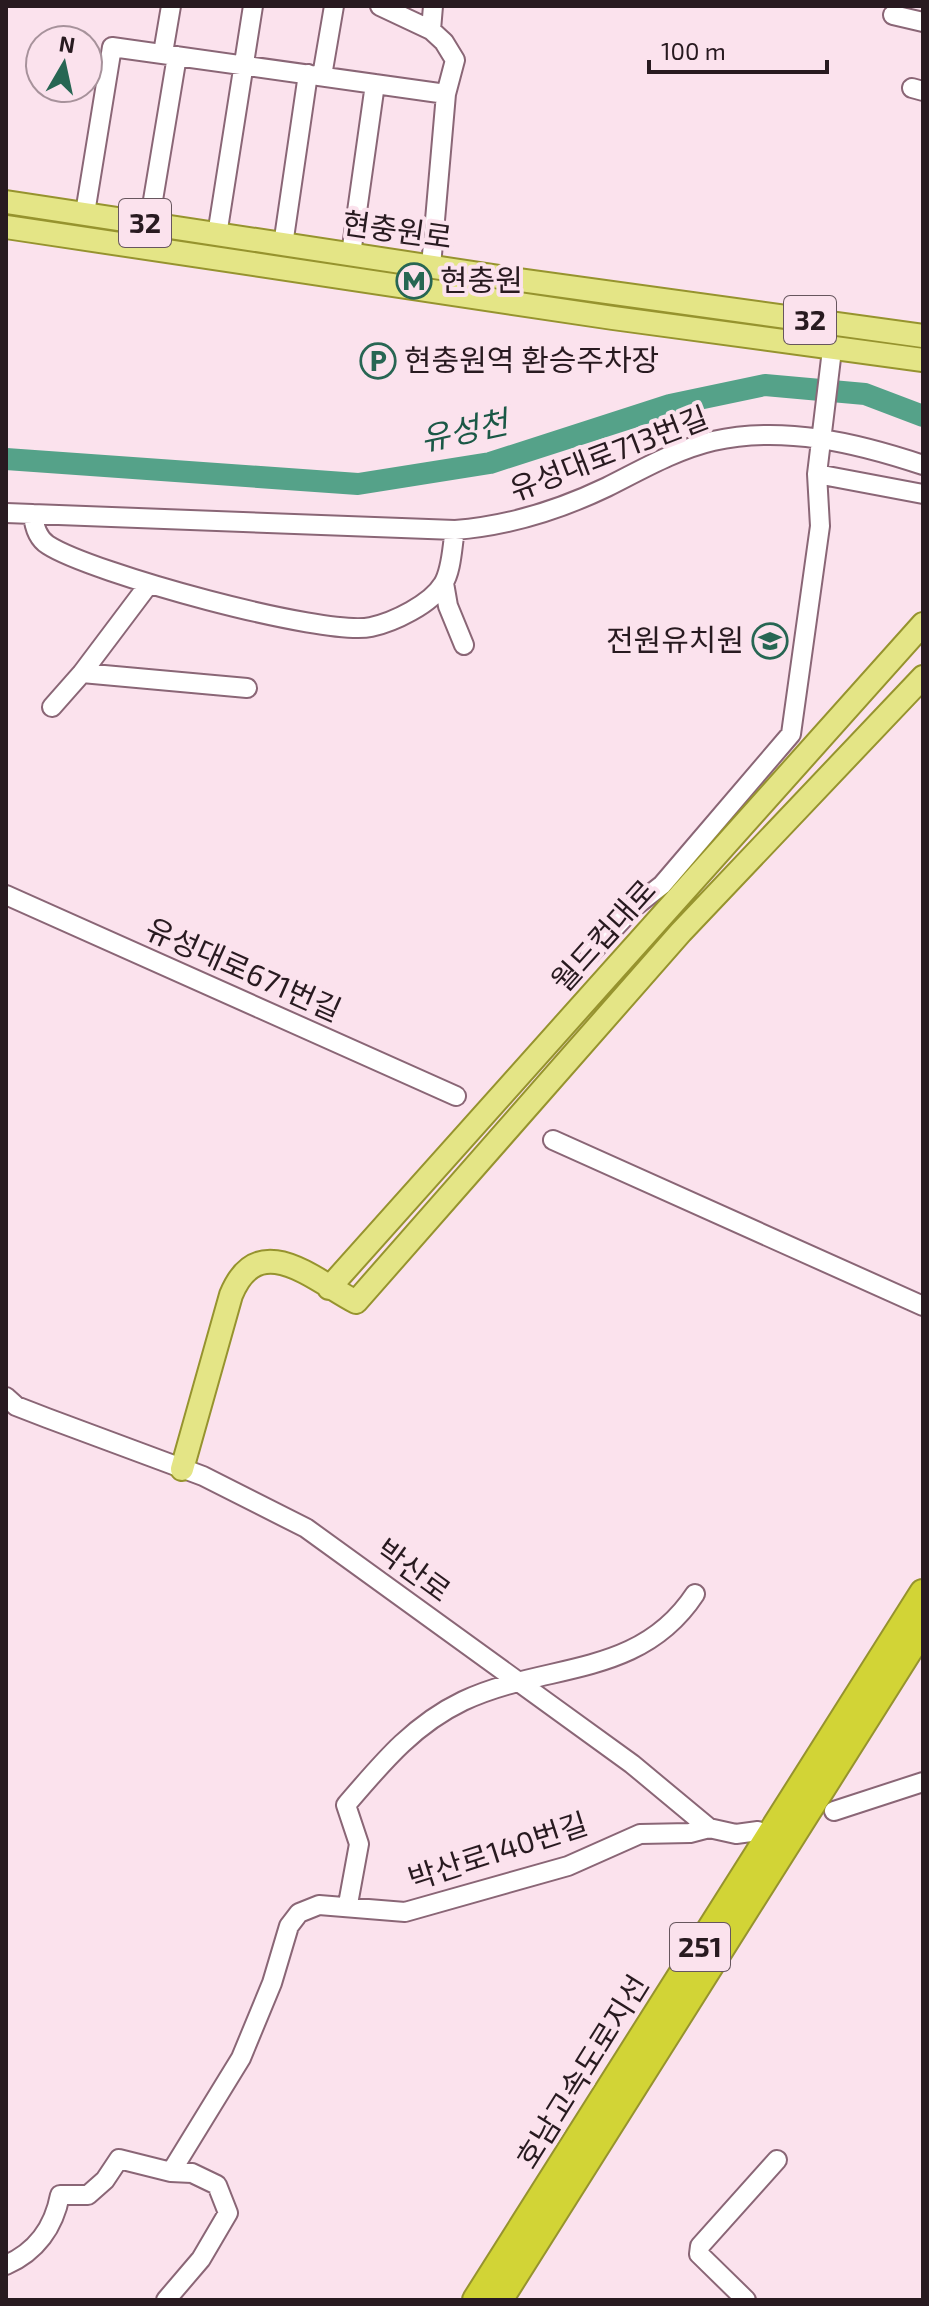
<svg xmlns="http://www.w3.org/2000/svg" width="929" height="2306" font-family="'Exo 2','Noto Sans KR',sans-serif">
<rect width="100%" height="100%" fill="#fbe2ed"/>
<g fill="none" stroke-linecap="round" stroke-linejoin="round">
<path stroke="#55a289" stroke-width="22" d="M6 459 358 484 490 463 670 405 765 385 865 394 923 416"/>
<defs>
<path id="minor" d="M380 6 431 30
M893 15 923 22
M163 53 171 6
M322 76 334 6
M912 88 923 91
M85 213 112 47 446 94
M153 224V200L177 56
M217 235 253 6
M283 245 308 74
M351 254 375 84
M431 266 446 94 455 60 444 42 431 30 433 6
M817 474 923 494
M6 513 455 530C507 526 559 510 607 487 641 470 675 450 713 441 783 425 857 443 923 465
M33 514C34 526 37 538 48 545 91 573 324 637 371 627 394 622 431 604 443 584 452 570 452 546 455 530
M444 583 448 606 464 645
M82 673 247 688
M52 707 82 673 149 584
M6 895 456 1096
M590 954 634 907 662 885 791 734 820 526 817 474 832 350
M553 1140 923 1306
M6 1397 16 1406 47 1418 203 1476 306 1528 632 1764 709 1828 736 1834 758 1831
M834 1811 923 1782
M348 1904 359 1844 346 1805C382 1763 413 1725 463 1701 546 1662 639 1679 695 1594
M6 2265C36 2252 54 2227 60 2195H88L105 2180 119 2159 171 2172
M166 2300 201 2259 228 2213 217 2185 192 2173 171 2172 241 2058 272 1983 289 1926 299 1913 319 1905 405 1912 568 1866 640 1834 690 1833 709 1828
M746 2300 699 2254 700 2246 777 2160"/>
<path id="major" d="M6 202 512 279 923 336
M6 227 613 318 923 360
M329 1288 923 624
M182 1469 231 1295C259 1227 315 1281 356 1302L681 932 923 677"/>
<path id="highway" d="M476 2300 923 1593
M499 2300 923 1628"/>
</defs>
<use href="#minor" stroke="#8a6676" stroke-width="22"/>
<use href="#major" stroke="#96932e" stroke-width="26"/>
<use href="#highway" stroke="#96932e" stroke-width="30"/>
<use href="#minor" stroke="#fff" stroke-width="18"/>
<use href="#major" stroke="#e4e586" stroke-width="22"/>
<use href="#highway" stroke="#d2d436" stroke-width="26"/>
</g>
<defs>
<symbol id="metro-ring" viewBox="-11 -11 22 22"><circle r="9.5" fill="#fbe2ed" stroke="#276653" stroke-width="1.5"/><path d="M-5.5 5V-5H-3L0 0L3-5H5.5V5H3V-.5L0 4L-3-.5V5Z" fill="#276653"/></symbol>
<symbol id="parking-ring" viewBox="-11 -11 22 22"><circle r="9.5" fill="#fbe2ed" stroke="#276653" stroke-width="1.5"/><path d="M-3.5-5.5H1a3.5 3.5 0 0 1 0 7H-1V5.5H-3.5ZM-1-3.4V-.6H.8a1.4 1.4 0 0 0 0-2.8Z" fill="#276653"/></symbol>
<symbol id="school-ring" viewBox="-11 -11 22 22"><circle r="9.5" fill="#fbe2ed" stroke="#276653" stroke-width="1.5"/><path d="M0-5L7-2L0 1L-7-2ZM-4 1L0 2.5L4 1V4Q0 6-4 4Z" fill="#276653"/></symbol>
</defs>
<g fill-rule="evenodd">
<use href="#metro-ring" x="394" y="261" width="40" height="40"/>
<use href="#parking-ring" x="358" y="341" width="40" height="40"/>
<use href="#school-ring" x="750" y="621" width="40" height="40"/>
</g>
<g text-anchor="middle" stroke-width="8" stroke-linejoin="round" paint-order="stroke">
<g fill="#fbe2ed" stroke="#67565e" stroke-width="2">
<rect x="119" y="199" width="52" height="48" rx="6"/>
<rect x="784" y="296" width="52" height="48" rx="6"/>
<rect x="670" y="1923" width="60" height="48" rx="6"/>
</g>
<g font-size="28" font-weight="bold" fill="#281a20">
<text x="145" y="233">32</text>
<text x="810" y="330">32</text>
<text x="700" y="1957">251</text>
</g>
<g font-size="30" fill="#281a20" stroke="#fbe2ed">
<text transform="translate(397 231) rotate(8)" y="10">현충원로</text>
<text transform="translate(609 454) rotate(-21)" y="10">유성대로713번길</text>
<text transform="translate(604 936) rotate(-48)" y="10">월드컵대로</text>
<text transform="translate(243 970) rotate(24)" y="10">유성대로671번길</text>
<text transform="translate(413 1571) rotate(36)" y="10">박산로</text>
<text transform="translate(498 1852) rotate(-18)" y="10">박산로140번길</text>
<text transform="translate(583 2072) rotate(-58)" y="10">호남고속도로지선</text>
</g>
<g font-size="30" fill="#281a20" stroke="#fbe2ed" text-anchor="start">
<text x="440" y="291">현충원</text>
<text x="404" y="371">현충원역 환승주차장</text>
<text x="744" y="651" text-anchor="end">전원유치원</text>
</g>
<g font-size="32" font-style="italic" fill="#1a5846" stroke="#fbe2ed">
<text transform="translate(464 431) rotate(-12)" y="11">유성천</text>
</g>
</g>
<rect width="929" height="2306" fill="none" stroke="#281a20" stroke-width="16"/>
<g transform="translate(64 64) rotate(9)"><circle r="38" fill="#fbe2ed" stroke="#a7929b" stroke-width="2"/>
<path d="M0-6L14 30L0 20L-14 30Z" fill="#276653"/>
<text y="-12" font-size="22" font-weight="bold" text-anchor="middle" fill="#281a20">N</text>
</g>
<path d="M649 60v12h178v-12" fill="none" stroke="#281a20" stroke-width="4"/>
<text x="661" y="60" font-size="24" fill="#281a20" stroke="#fbe2ed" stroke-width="6" paint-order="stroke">100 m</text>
</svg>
